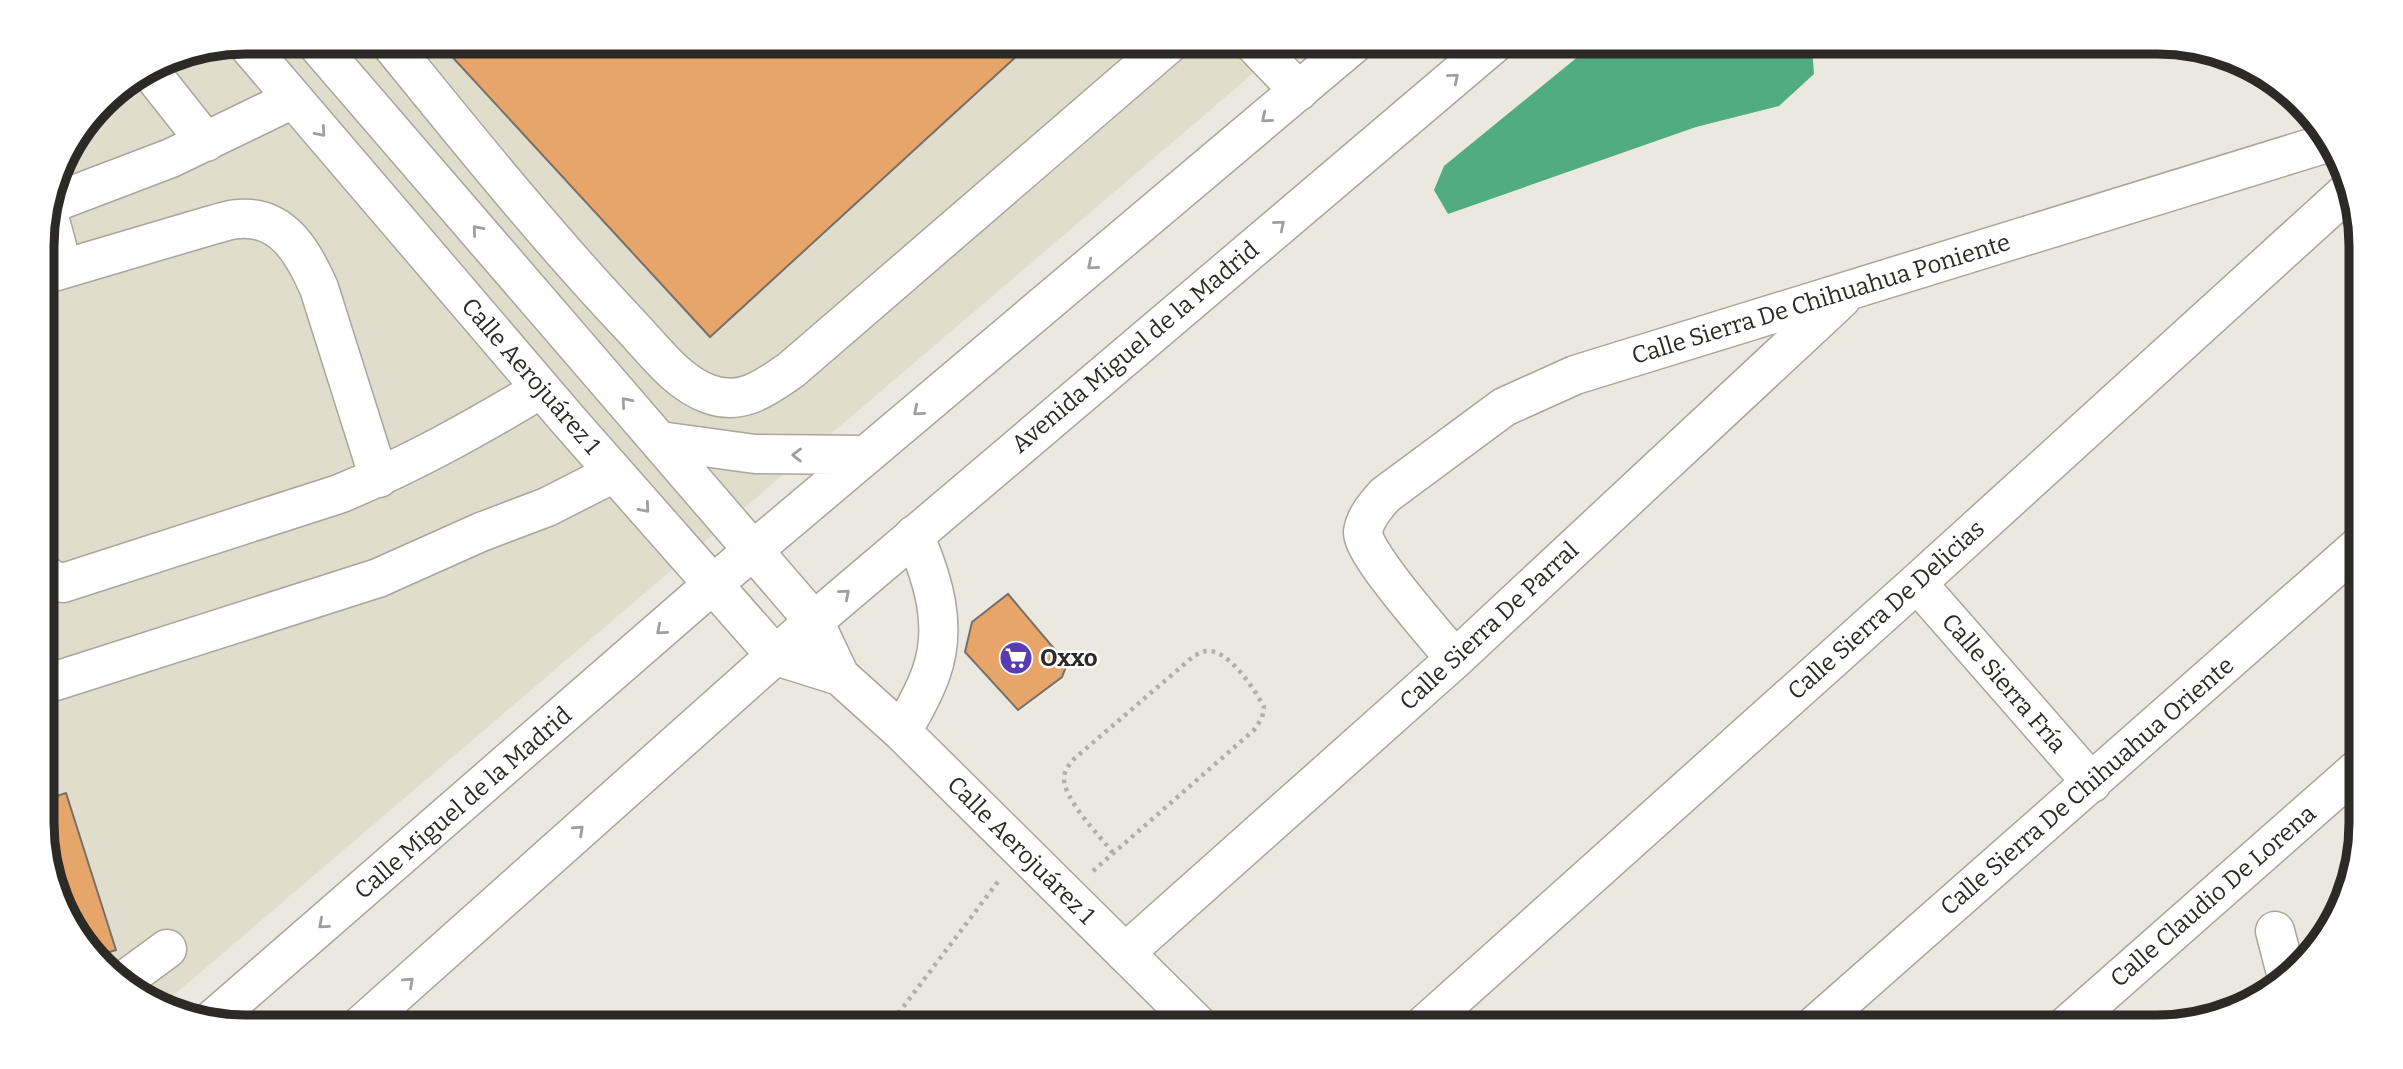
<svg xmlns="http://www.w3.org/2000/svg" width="2403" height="1069" font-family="Bitter,serif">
<rect width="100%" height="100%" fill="#ebe9df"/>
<path fill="#e1ddcc" d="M246 42H1290L161 1006 84 947 44 850 42 233 63 156 111 93 169 57Z"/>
<path fill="#52ac82" d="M1596 42H1809L1812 48 1814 74 1779 106 1696 127 1448 214 1434 190 1444 166Z"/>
<path fill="#e7a56a" stroke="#776f69" stroke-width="2" d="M453 42H1032L710 337 445 49Z
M1008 594 1067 664 1062 677 1018 710 965 652 972 622Z
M66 793 116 950 96 956 84 947 44 850V800Z"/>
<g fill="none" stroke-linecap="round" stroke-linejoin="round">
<defs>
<path id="minor" d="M245 42 569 421 776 656 840 676
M315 42 814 621 840 676 902 732 1200 1027
M389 42C467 138 545 235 630 325 653 349 677 383 709 394 742 406 765 388 791 370L1171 42
M1252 42 1299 91
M149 70 206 142
M50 204 171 158 293 99
M48 213 63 268
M43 275 212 225C221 223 230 219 239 219 283 215 304 254 319 288L379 478
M43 573 51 579 63 583 339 494C410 465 476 428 541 389
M1917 583 2092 783
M1455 659C1439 639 1361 552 1363 532 1365 518 1375 506 1385 495L1504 407 1575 375 2327 143
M43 685 378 578 481 532 547 507 614 473
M902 732C912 713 924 694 931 673 948 626 933 579 914 535
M2275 931 2287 977
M1125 953 1455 659 1841 299
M126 979 167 949
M1422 1027 1917 583 2348 191
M1813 1027 2360 545
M2065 1027 2361 766"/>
<path id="major" d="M660 441 755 454 865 455
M212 1020 712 585 1356 42
M359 1027 814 621 1496 42"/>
</defs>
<use href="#minor" stroke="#a8a69d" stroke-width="41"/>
<use href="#major" stroke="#a8a69d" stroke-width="41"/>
<path stroke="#b1afa7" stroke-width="4.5" stroke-dasharray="3.5 5" stroke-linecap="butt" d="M1093 871 1254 730 1262 718 1264 707C1255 690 1228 648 1206 651 1202 652 1199 654 1195 655L1075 758C1070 764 1065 769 1064 777 1062 798 1100 836 1113 853
M888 1027 1000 879"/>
<use href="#minor" stroke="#fff" stroke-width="38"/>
<use href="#major" stroke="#fff" stroke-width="38"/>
</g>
<defs><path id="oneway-chevron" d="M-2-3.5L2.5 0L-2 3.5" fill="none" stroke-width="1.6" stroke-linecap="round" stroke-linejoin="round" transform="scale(1.75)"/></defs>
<g stroke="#a09f9d">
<use href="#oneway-chevron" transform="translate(1454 78) rotate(-40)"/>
<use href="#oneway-chevron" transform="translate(1266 118) rotate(140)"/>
<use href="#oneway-chevron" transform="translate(321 132) rotate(49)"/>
<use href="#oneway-chevron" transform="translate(1280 225) rotate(-40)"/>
<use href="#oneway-chevron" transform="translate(477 230) rotate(-131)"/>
<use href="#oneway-chevron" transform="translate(1092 265) rotate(140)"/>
<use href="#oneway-chevron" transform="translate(626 402) rotate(-131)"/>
<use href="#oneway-chevron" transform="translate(918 411) rotate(140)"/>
<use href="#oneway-chevron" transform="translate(797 455) rotate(-179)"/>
<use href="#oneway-chevron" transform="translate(645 508) rotate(49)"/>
<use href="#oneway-chevron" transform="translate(845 594) rotate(-41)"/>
<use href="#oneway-chevron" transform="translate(661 630) rotate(139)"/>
<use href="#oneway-chevron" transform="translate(579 830) rotate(-42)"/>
<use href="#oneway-chevron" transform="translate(323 924) rotate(139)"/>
<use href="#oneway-chevron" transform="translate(409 982) rotate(-42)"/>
</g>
<defs>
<symbol id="supermarket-disc" viewBox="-11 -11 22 22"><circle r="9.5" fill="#593bb3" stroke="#fff"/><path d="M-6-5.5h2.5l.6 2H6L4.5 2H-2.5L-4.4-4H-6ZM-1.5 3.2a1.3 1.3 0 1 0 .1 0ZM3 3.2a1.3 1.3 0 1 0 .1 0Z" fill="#fff"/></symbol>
</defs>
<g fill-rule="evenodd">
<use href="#supermarket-disc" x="997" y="639" width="38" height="38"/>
</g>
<g text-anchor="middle" stroke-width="5" stroke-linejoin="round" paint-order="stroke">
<g font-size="24" fill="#2b2a26" stroke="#fff">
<text transform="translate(1821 299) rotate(-17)" y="8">Calle Sierra De Chihuahua Poniente</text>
<text transform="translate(1135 347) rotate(-40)" y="8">Avenida Miguel de la Madrid</text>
<text transform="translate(531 376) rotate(49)" y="8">Calle Aerojuárez 1</text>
<text transform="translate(1886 610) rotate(-42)" y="8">Calle Sierra De Delicias</text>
<text transform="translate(1489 626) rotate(-43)" y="8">Calle Sierra De Parral</text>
<text transform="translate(2004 683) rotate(49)" y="8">Calle Sierra Fría</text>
<text transform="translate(2087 786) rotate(-41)" y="8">Calle Sierra De Chihuahua Oriente</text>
<text transform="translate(463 803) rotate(-41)" y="8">Calle Miguel de la Madrid</text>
<text transform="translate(1021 850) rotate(45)" y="8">Calle Aerojuárez 1</text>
<text transform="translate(2213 896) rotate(-41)" y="8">Calle Claudio De Lorena</text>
</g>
<g font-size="24" font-weight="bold" fill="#2b2a26" stroke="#fff" text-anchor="start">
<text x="1040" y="666">Oxxo</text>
</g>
</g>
<path d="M0 0H2403V1069H0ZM246 54H2157A192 192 0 0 1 2349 246V823A192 192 0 0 1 2157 1015H246A192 192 0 0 1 54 823V246A192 192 0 0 1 246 54Z" fill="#fff" fill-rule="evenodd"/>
<path fill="none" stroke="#2b2a26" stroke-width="9" d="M246 54H2157A192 192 0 0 1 2349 246V823A192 192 0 0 1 2157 1015H246A192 192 0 0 1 54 823V246A192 192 0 0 1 246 54Z"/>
</svg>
